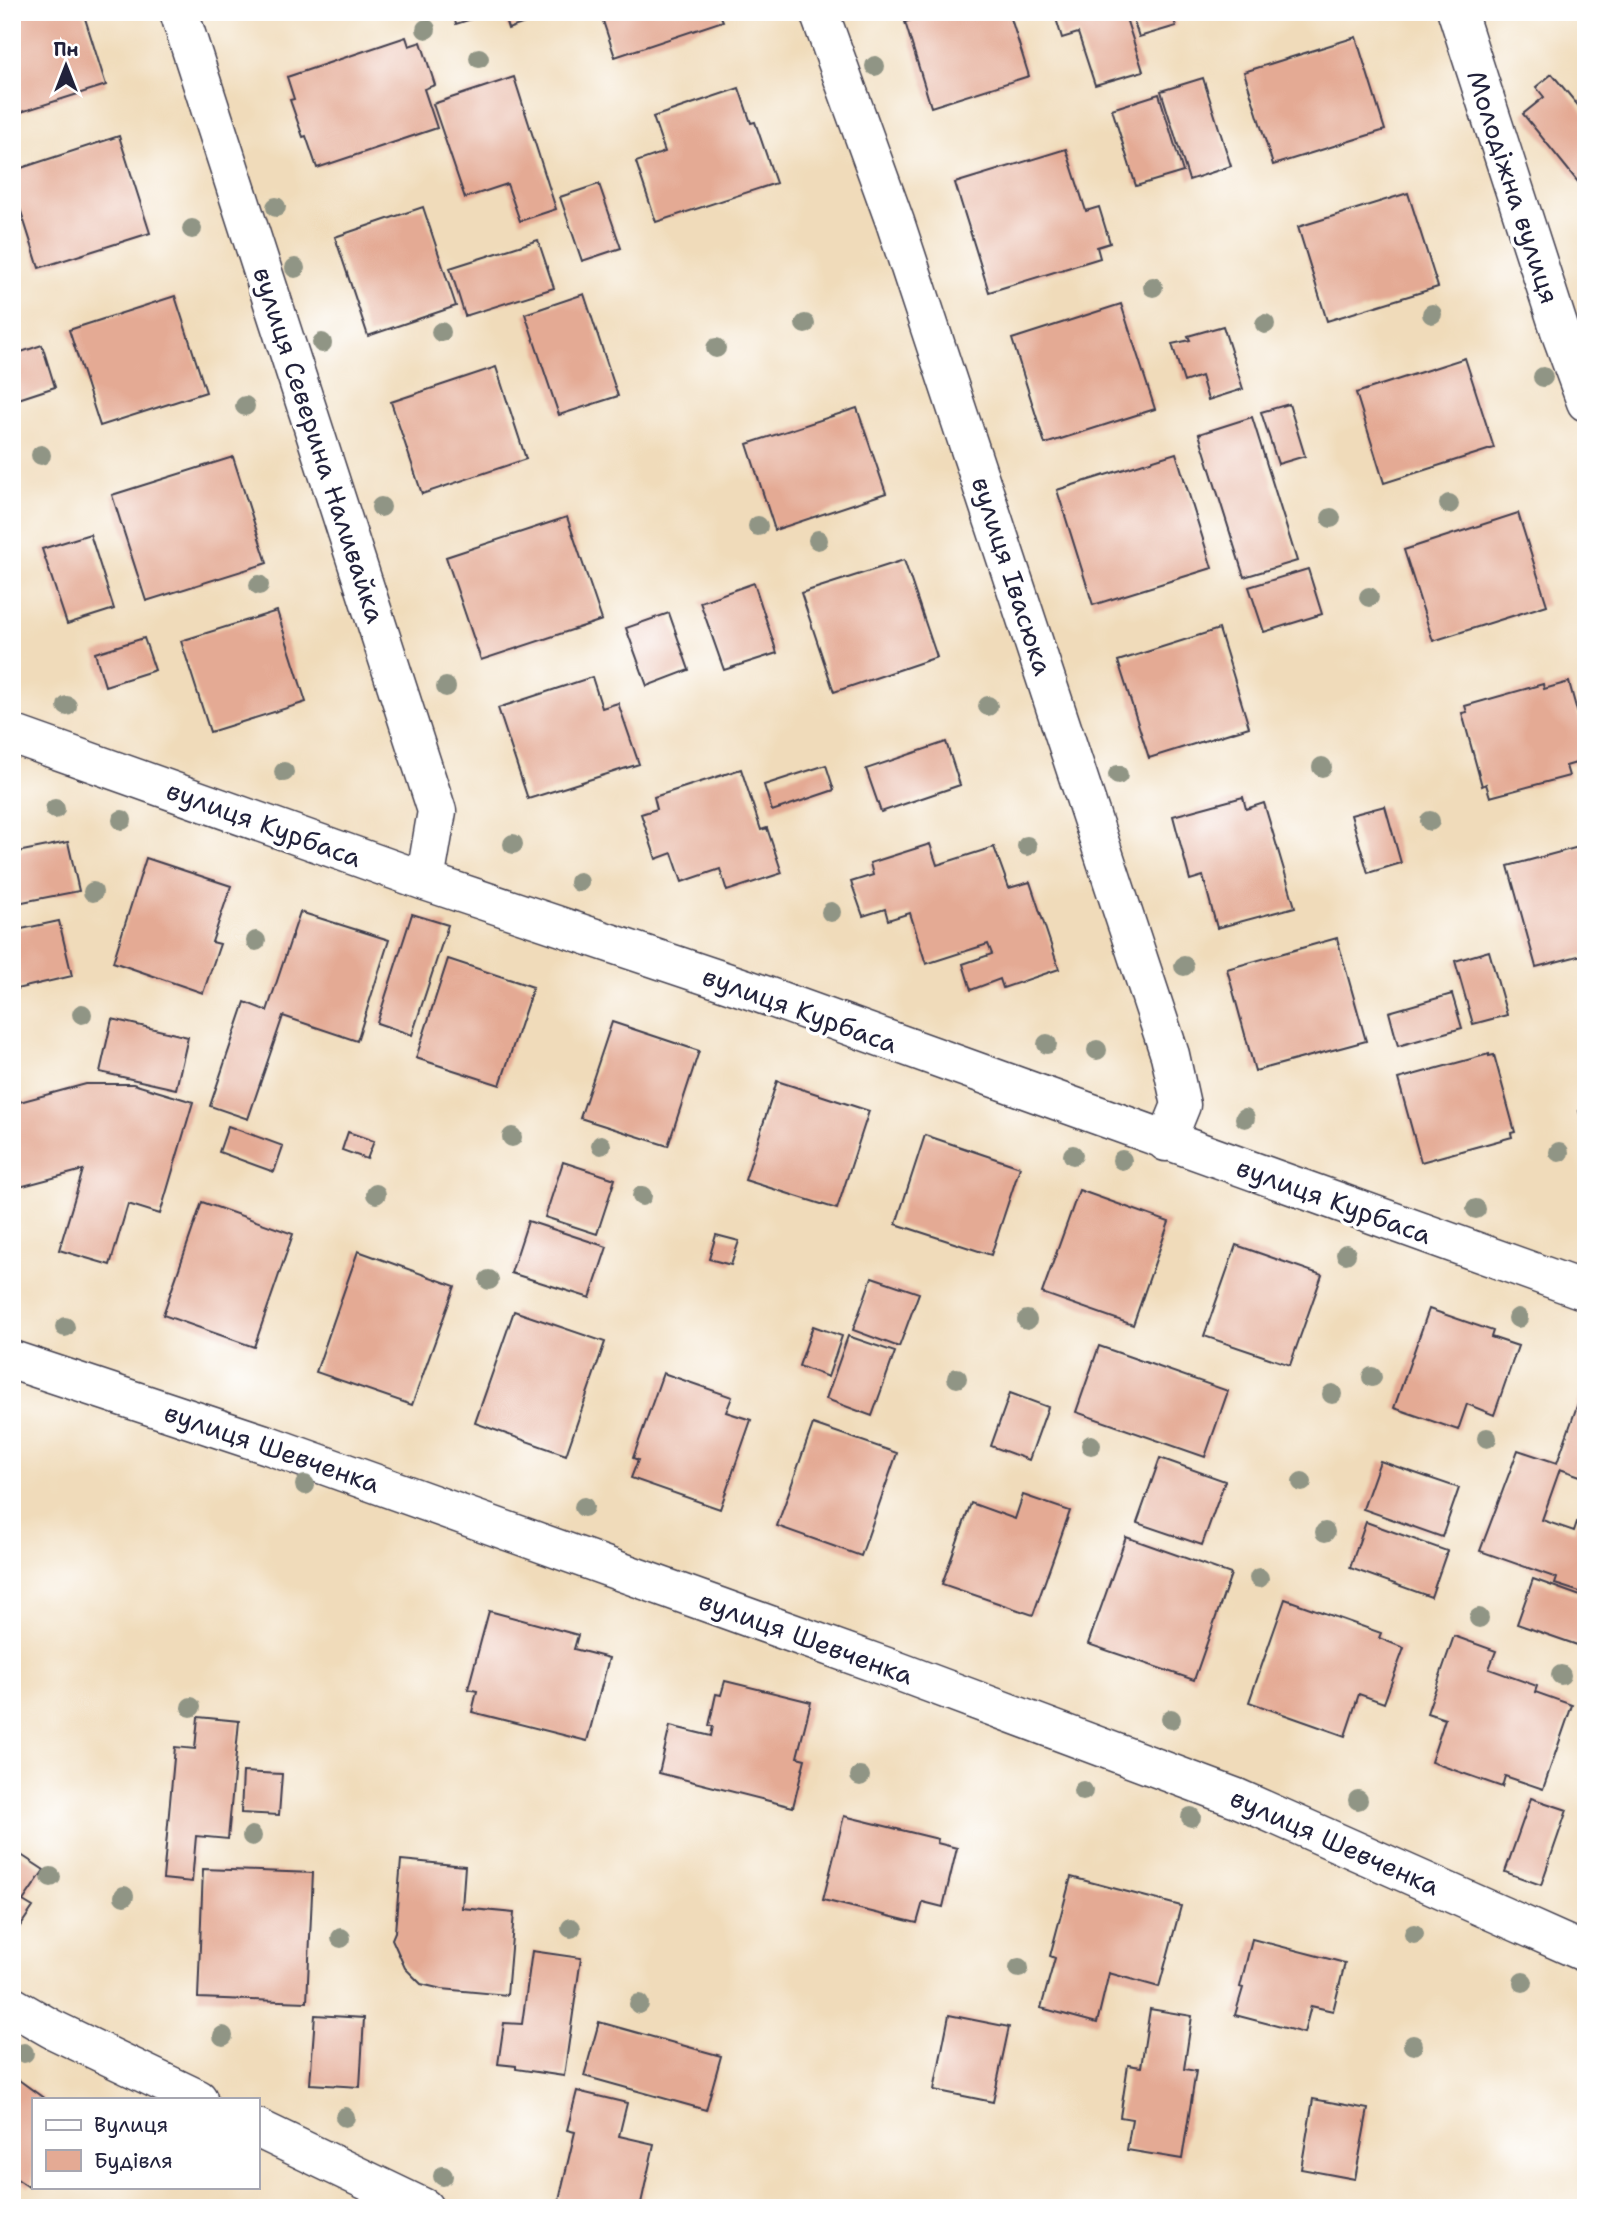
<svg xmlns="http://www.w3.org/2000/svg" width="1598" height="2220" font-family="'Shantell Sans',sans-serif">
<rect width="100%" height="100%" fill="#fff"/>
<filter id="ink" filterUnits="userSpaceOnUse"><feTurbulence type="fractalNoise" baseFrequency=".0143" numOctaves="2"/><feDisplacementMap in="SourceGraphic" scale="14" xChannelSelector="R" yChannelSelector="G"/><feConvolveMatrix kernelMatrix="1 2 1 2 8 2 1 2 1" color-interpolation-filters="sRGB"/></filter>
<filter id="wash" filterUnits="userSpaceOnUse"><feTurbulence type="fractalNoise" baseFrequency=".00686" numOctaves="4" result="noise"/><feDisplacementMap in="SourceGraphic" scale="28" xChannelSelector="R" yChannelSelector="G"/><feGaussianBlur stdDeviation="1.57" result="paint"/><feColorMatrix in="noise" values="0 0 0 0 0 0 0 0 0 0 0 0 0 0 0 0 0 1.4 0 .05"/><feComposite in="paint" operator="in"/></filter>
<g filter="url(#wash)">
<rect width="100%" height="100%" fill="#f0dbba"/>
<g id="blocks">
<path fill="#e4aa94" d="M12 12H83L106 85 12 115Z
M453 12H490V13L456 24Z
M503 12H553V13L508 29Z
M600 12H719L723 21 615 57Z
M937 12H1009L1029 76 931 107 905 22Z
M1054 12H1124L1143 71 1095 85 1078 33 1062 38Z
M1131 12H1171L1176 26 1139 37Z
M406 37 409 46 421 42 435 85 424 89 437 128 317 168 306 136 303 137 290 100 294 99 287 77Z
M1356 37 1385 130 1273 165 1244 72Z
M1552 74 1586 115V175L1578 182 1523 114 1544 97 1536 87Z
M514 77 556 209 520 221 507 184 465 198 433 104Z
M1203 78 1231 166 1189 180 1161 91Z
M739 88 751 123 755 122 776 183 656 222 636 162 665 152 653 117Z
M1159 94 1183 172 1136 186 1112 109Z
M119 136 150 233 39 268 12 183V171Z
M1066 149 1086 211 1099 207 1110 243 1097 247 1100 258 989 292 955 183Z
M599 184 621 248 582 261 560 197Z
M1408 193 1438 287 1327 321 1298 227Z
M423 207 456 306 368 336 335 237Z
M538 240 554 288 465 316 450 268Z
M584 294 618 396 559 415 525 314Z
M175 296 206 392 100 426 69 330Z
M1121 304 1155 409 1045 444 1012 339Z
M1223 326 1243 389 1208 400 1201 376 1184 382 1172 344 1190 340 1188 336Z
M42 345 55 387 12 401V355Z
M1465 358 1494 448 1384 483 1356 393Z
M496 367 526 459 422 494 391 402Z
M1289 404 1305 456 1278 464 1261 412Z
M857 408 886 493 775 530 747 444Z
M1252 417 1297 561 1244 577 1199 434Z
M1176 453 1212 568 1093 605 1057 490Z
M233 457 267 563 146 601 112 495Z
M1518 513 1547 605 1433 641 1404 550Z
M567 517 602 620 481 660 446 557Z
M90 534 114 609 67 624 42 549Z
M904 560 937 657 834 692 801 593Z
M1308 569 1322 614 1264 632 1249 587Z
M754 583 777 653 724 670 700 602Z
M277 611 306 702 210 732 181 641Z
M669 613 689 670 647 686 626 628Z
M1219 629 1249 727 1149 758 1118 661Z
M144 638 155 670 105 686 95 653Z
M592 677 602 708 618 703 639 764 528 799 498 708Z
M1569 682 1586 744V760L1566 766 1569 776 1490 797 1486 784 1482 786 1462 713 1467 712 1465 706 1543 684 1544 689Z
M946 742 960 785 881 812 866 769Z
M826 765 834 790 772 811 764 785Z
M741 769 761 830 767 828 782 873 727 891 720 869 682 882 672 853 656 859 641 814 657 809 654 797Z
M1243 797 1246 809 1264 803 1295 907 1217 928 1203 876 1190 880 1173 816Z
M1385 806 1401 863 1368 873 1351 815Z
M68 842 79 891 12 904V853Z
M930 844 937 865 994 847 1009 888 1030 882 1059 969 1003 988 1000 979 971 990 963 964 992 954 988 944 926 964 910 913 888 920 885 909 863 916 851 882 873 875 870 863Z
M1586 845V954L1536 967 1508 866Z
M146 858 231 886 212 942 220 944 203 993 113 962Z
M300 912 389 940 357 1041 283 1016 248 1119 210 1106 245 1002 267 1011Z
M412 914 448 925 412 1035 377 1023Z
M59 921 72 976 12 990V931Z
M1337 938 1366 1041 1255 1071 1227 969Z
M1489 951 1507 1015 1473 1024 1455 961Z
M448 959 533 987 500 1085 416 1058Z
M1452 994 1462 1028 1398 1046 1389 1012Z
M112 1019 188 1037 176 1089 100 1072Z
M612 1022 699 1051 668 1146 580 1118Z
M1489 1054V1056L1494 1055 1515 1132 1511 1133 1512 1137 1421 1162 1398 1079Z
M777 1081 869 1111 837 1209 745 1180Z
M86 1084H133L193 1102 160 1214 128 1204 110 1265 59 1250 83 1170 12 1189V1104Z
M1586 1109V1133H1585L1579 1111Z
M228 1126 283 1146 274 1172 219 1152Z
M348 1132 374 1141 367 1159 342 1150Z
M925 1135 1020 1167 991 1255 896 1224Z
M563 1162 615 1179 597 1234 545 1217Z
M1079 1190 1169 1222 1133 1325 1042 1293Z
M202 1202 293 1234 254 1347 163 1315Z
M528 1221 607 1247 590 1298 511 1273Z
M716 1235 739 1241 731 1265 709 1259Z
M1236 1245 1322 1275 1290 1365 1204 1336Z
M358 1251 455 1286 412 1405 316 1372Z
M872 1277 919 1293 899 1347 853 1330Z
M1429 1309 1493 1331 1491 1337 1518 1346 1494 1415 1467 1404 1458 1430 1394 1408Z
M514 1311 605 1342 566 1455 475 1423Z
M813 1326 842 1336 828 1377 799 1366Z
M848 1336 895 1352 872 1416 826 1399Z
M1099 1346 1228 1391 1205 1457 1076 1412Z
M663 1373 732 1397 726 1412 751 1420 720 1509 631 1478 638 1460 633 1458Z
M1585 1383 1586 1478 1560 1469 1542 1520 1574 1531 1577 1522 1586 1525V1594L1555 1584 1557 1578 1480 1551 1518 1450 1557 1463Z
M1010 1393 1048 1407 1029 1460 991 1446Z
M813 1424 897 1453 861 1556 777 1526Z
M1160 1458 1225 1481 1202 1545 1137 1523Z
M1380 1461 1459 1488 1442 1537 1363 1509Z
M1023 1495 1070 1511 1033 1615 942 1584 971 1503 1015 1519Z
M1366 1522 1447 1551 1431 1597 1350 1568Z
M1126 1537 1231 1574 1194 1680 1088 1644Z
M1533 1579 1586 1598V1648L1517 1624Z
M1285 1599 1381 1633 1379 1638 1404 1648 1384 1703 1359 1694 1345 1736 1249 1702Z
M489 1611 578 1635 574 1649 609 1658 587 1741 472 1712 477 1691 468 1689Z
M1454 1636 1496 1651 1489 1669 1537 1686 1535 1692 1572 1705 1543 1789 1505 1776 1502 1787 1431 1762 1445 1719 1427 1713Z
M725 1681 811 1702 797 1757 805 1759 793 1807 659 1773 670 1726 711 1736 713 1726H709L716 1694 721 1695Z
M198 1717 239 1721 228 1839 196 1836 192 1882 163 1879 175 1747 195 1749Z
M243 1772 282 1774 279 1815 241 1813Z
M1531 1798 1567 1810 1541 1885 1505 1872Z
M844 1816 938 1839 937 1843 957 1848 943 1907 923 1902 917 1923 823 1900Z
M12 1849 44 1870 23 1901 33 1907 12 1938Z
M401 1860 465 1866 462 1908 514 1913 507 1995 442 1989 421 1984 405 1968 392 1939 395 1932Z
M203 1869 313 1873 307 2002 198 1998Z
M1071 1877 1181 1906 1159 1987 1109 1973 1097 2023 1041 2008 1055 1958 1050 1956Z
M1252 1939 1345 1963 1333 2011 1311 2006 1304 2033 1235 2015 1243 1988 1240 1987Z
M532 1951 581 1958 564 2076 516 2069V2066L498 2064 504 2023 522 2024Z
M1150 2009 1192 2016 1184 2069 1196 2071 1182 2159 1127 2150 1132 2119 1120 2117 1128 2065 1141 2067Z
M315 2015 364 2018 360 2087 310 2084Z
M949 2015 1009 2027 993 2102 934 2090Z
M599 2022 721 2056 706 2110 584 2076Z
M12 2075 45 2099H33V2181L29 2187 17 2179 12 2185Z
M577 2091 627 2103 619 2136 654 2144 640 2208H557L575 2132 567 2130Z
M1313 2099 1368 2109 1355 2179 1301 2169Z"/>
</g>
</g>
<g filter="url(#ink)">
<use href="#blocks" fill-opacity="0" stroke="#413e4e" stroke-width="2"/>
<g fill="none" stroke-linecap="round" stroke-linejoin="round">
<defs>
<path id="minor" d="M179 12 437 811 425 881
M819 12 895 222 1170 1055 1181 1105 1166 1142
M1457 12 1561 334 1586 402
M12 734 425 881 750 990 1586 1291
M12 1360 268 1445 895 1670 1237 1798 1586 1953
M12 2006 52 2029 198 2099
M257 2128 424 2208"/>
</defs>
<use href="#minor" stroke="#413e4e" stroke-width="41"/>
<use href="#minor" stroke="#fff" stroke-width="38"/>
</g>
<g fill="#909585">
<circle cx="426" cy="29" r="10"/>
<circle cx="479" cy="58" r="10"/>
<circle cx="875" cy="66" r="10"/>
<circle cx="276" cy="207" r="10"/>
<circle cx="192" cy="229" r="10"/>
<circle cx="295" cy="268" r="10"/>
<circle cx="1153" cy="287" r="10"/>
<circle cx="1432" cy="314" r="10"/>
<circle cx="805" cy="324" r="10"/>
<circle cx="1265" cy="324" r="10"/>
<circle cx="441" cy="332" r="10"/>
<circle cx="322" cy="343" r="10"/>
<circle cx="716" cy="348" r="10"/>
<circle cx="1543" cy="377" r="10"/>
<circle cx="245" cy="406" r="10"/>
<circle cx="41" cy="455" r="10"/>
<circle cx="1449" cy="504" r="10"/>
<circle cx="381" cy="507" r="10"/>
<circle cx="1331" cy="518" r="10"/>
<circle cx="758" cy="526" r="10"/>
<circle cx="818" cy="540" r="10"/>
<circle cx="259" cy="585" r="10"/>
<circle cx="1369" cy="597" r="10"/>
<circle cx="446" cy="687" r="10"/>
<circle cx="67" cy="706" r="10"/>
<circle cx="988" cy="706" r="10"/>
<circle cx="1322" cy="767" r="10"/>
<circle cx="284" cy="772" r="10"/>
<circle cx="1118" cy="775" r="10"/>
<circle cx="55" cy="809" r="10"/>
<circle cx="122" cy="820" r="10"/>
<circle cx="1430" cy="821" r="10"/>
<circle cx="513" cy="844" r="10"/>
<circle cx="1027" cy="846" r="10"/>
<circle cx="579" cy="882" r="10"/>
<circle cx="93" cy="892" r="10"/>
<circle cx="831" cy="912" r="10"/>
<circle cx="256" cy="941" r="10"/>
<circle cx="1184" cy="966" r="10"/>
<circle cx="82" cy="1014" r="10"/>
<circle cx="1047" cy="1044" r="10"/>
<circle cx="1097" cy="1050" r="10"/>
<circle cx="1245" cy="1118" r="10"/>
<circle cx="512" cy="1137" r="10"/>
<circle cx="601" cy="1145" r="10"/>
<circle cx="1559" cy="1152" r="10"/>
<circle cx="1073" cy="1155" r="10"/>
<circle cx="1122" cy="1160" r="10"/>
<circle cx="376" cy="1194" r="10"/>
<circle cx="642" cy="1196" r="10"/>
<circle cx="1476" cy="1209" r="10"/>
<circle cx="1346" cy="1254" r="10"/>
<circle cx="489" cy="1280" r="10"/>
<circle cx="1518" cy="1318" r="10"/>
<circle cx="1027" cy="1320" r="10"/>
<circle cx="65" cy="1327" r="10"/>
<circle cx="1372" cy="1377" r="10"/>
<circle cx="957" cy="1378" r="10"/>
<circle cx="1332" cy="1394" r="10"/>
<circle cx="1487" cy="1438" r="10"/>
<circle cx="1091" cy="1445" r="10"/>
<circle cx="1302" cy="1482" r="10"/>
<circle cx="305" cy="1485" r="10"/>
<circle cx="584" cy="1507" r="10"/>
<circle cx="1325" cy="1532" r="10"/>
<circle cx="1259" cy="1578" r="10"/>
<circle cx="1479" cy="1618" r="10"/>
<circle cx="1561" cy="1675" r="10"/>
<circle cx="191" cy="1707" r="10"/>
<circle cx="1171" cy="1719" r="10"/>
<circle cx="860" cy="1776" r="10"/>
<circle cx="1083" cy="1791" r="10"/>
<circle cx="1358" cy="1800" r="10"/>
<circle cx="1191" cy="1817" r="10"/>
<circle cx="252" cy="1836" r="10"/>
<circle cx="51" cy="1877" r="10"/>
<circle cx="124" cy="1896" r="10"/>
<circle cx="571" cy="1928" r="10"/>
<circle cx="1414" cy="1934" r="10"/>
<circle cx="341" cy="1938" r="10"/>
<circle cx="1019" cy="1968" r="10"/>
<circle cx="1523" cy="1982" r="10"/>
<circle cx="639" cy="2004" r="10"/>
<circle cx="223" cy="2036" r="10"/>
<circle cx="1413" cy="2045" r="10"/>
<circle cx="24" cy="2053" r="10"/>
<circle cx="345" cy="2117" r="10"/>
<circle cx="443" cy="2176" r="10"/>
</g>
</g>
<g text-anchor="middle" stroke-width="7" stroke-linejoin="round" paint-order="stroke">
<g font-size="26" fill="#22223b" stroke="#fff">
<text transform="translate(1513 187) rotate(72)" y="9">Молодіжна вулиця</text>
<text transform="translate(319 445) rotate(72)" y="9">вулиця Северина Наливайка</text>
<text transform="translate(1012 576) rotate(72)" y="9">вулиця Івасюка</text>
<text transform="translate(264 824) rotate(20)" y="9">вулиця Курбаса</text>
<text transform="translate(800 1010) rotate(20)" y="9">вулиця Курбаса</text>
<text transform="translate(1334 1201) rotate(20)" y="9">вулиця Курбаса</text>
<text transform="translate(272 1448) rotate(19)" y="9">вулиця Шевченка</text>
<text transform="translate(806 1638) rotate(20)" y="9">вулиця Шевченка</text>
<text transform="translate(1335 1842) rotate(24)" y="9">вулиця Шевченка</text>
</g>
</g>
<rect width="1598" height="2220" fill="none" stroke="#fff" stroke-width="42"/>
<rect x="32" y="2098" width="228" height="91" fill="#ffffff" stroke="#a7a7b1" stroke-width="2"/>
<rect x="46" y="2120" width="35" height="10" fill="#ffffff" stroke="#a7a7b1" stroke-width="2"/>
<text x="94" y="2132" font-size="21" fill="#22223b">Вулиця</text>
<rect x="46" y="2150" width="35" height="21" fill="#e4aa94" stroke="#a7a7b1" stroke-width="2"/>
<text x="94" y="2168" font-size="21" fill="#22223b">Будівля</text>
<g transform="translate(66 66)" stroke="#ffffff" stroke-width="5" paint-order="stroke">
<path d="M0-5L12 26L0 18L-12 26Z" fill="#22223b"/>
<text y="-10" font-size="19" font-weight="bold" text-anchor="middle" fill="#22223b">Пн</text>
</g>
</svg>
